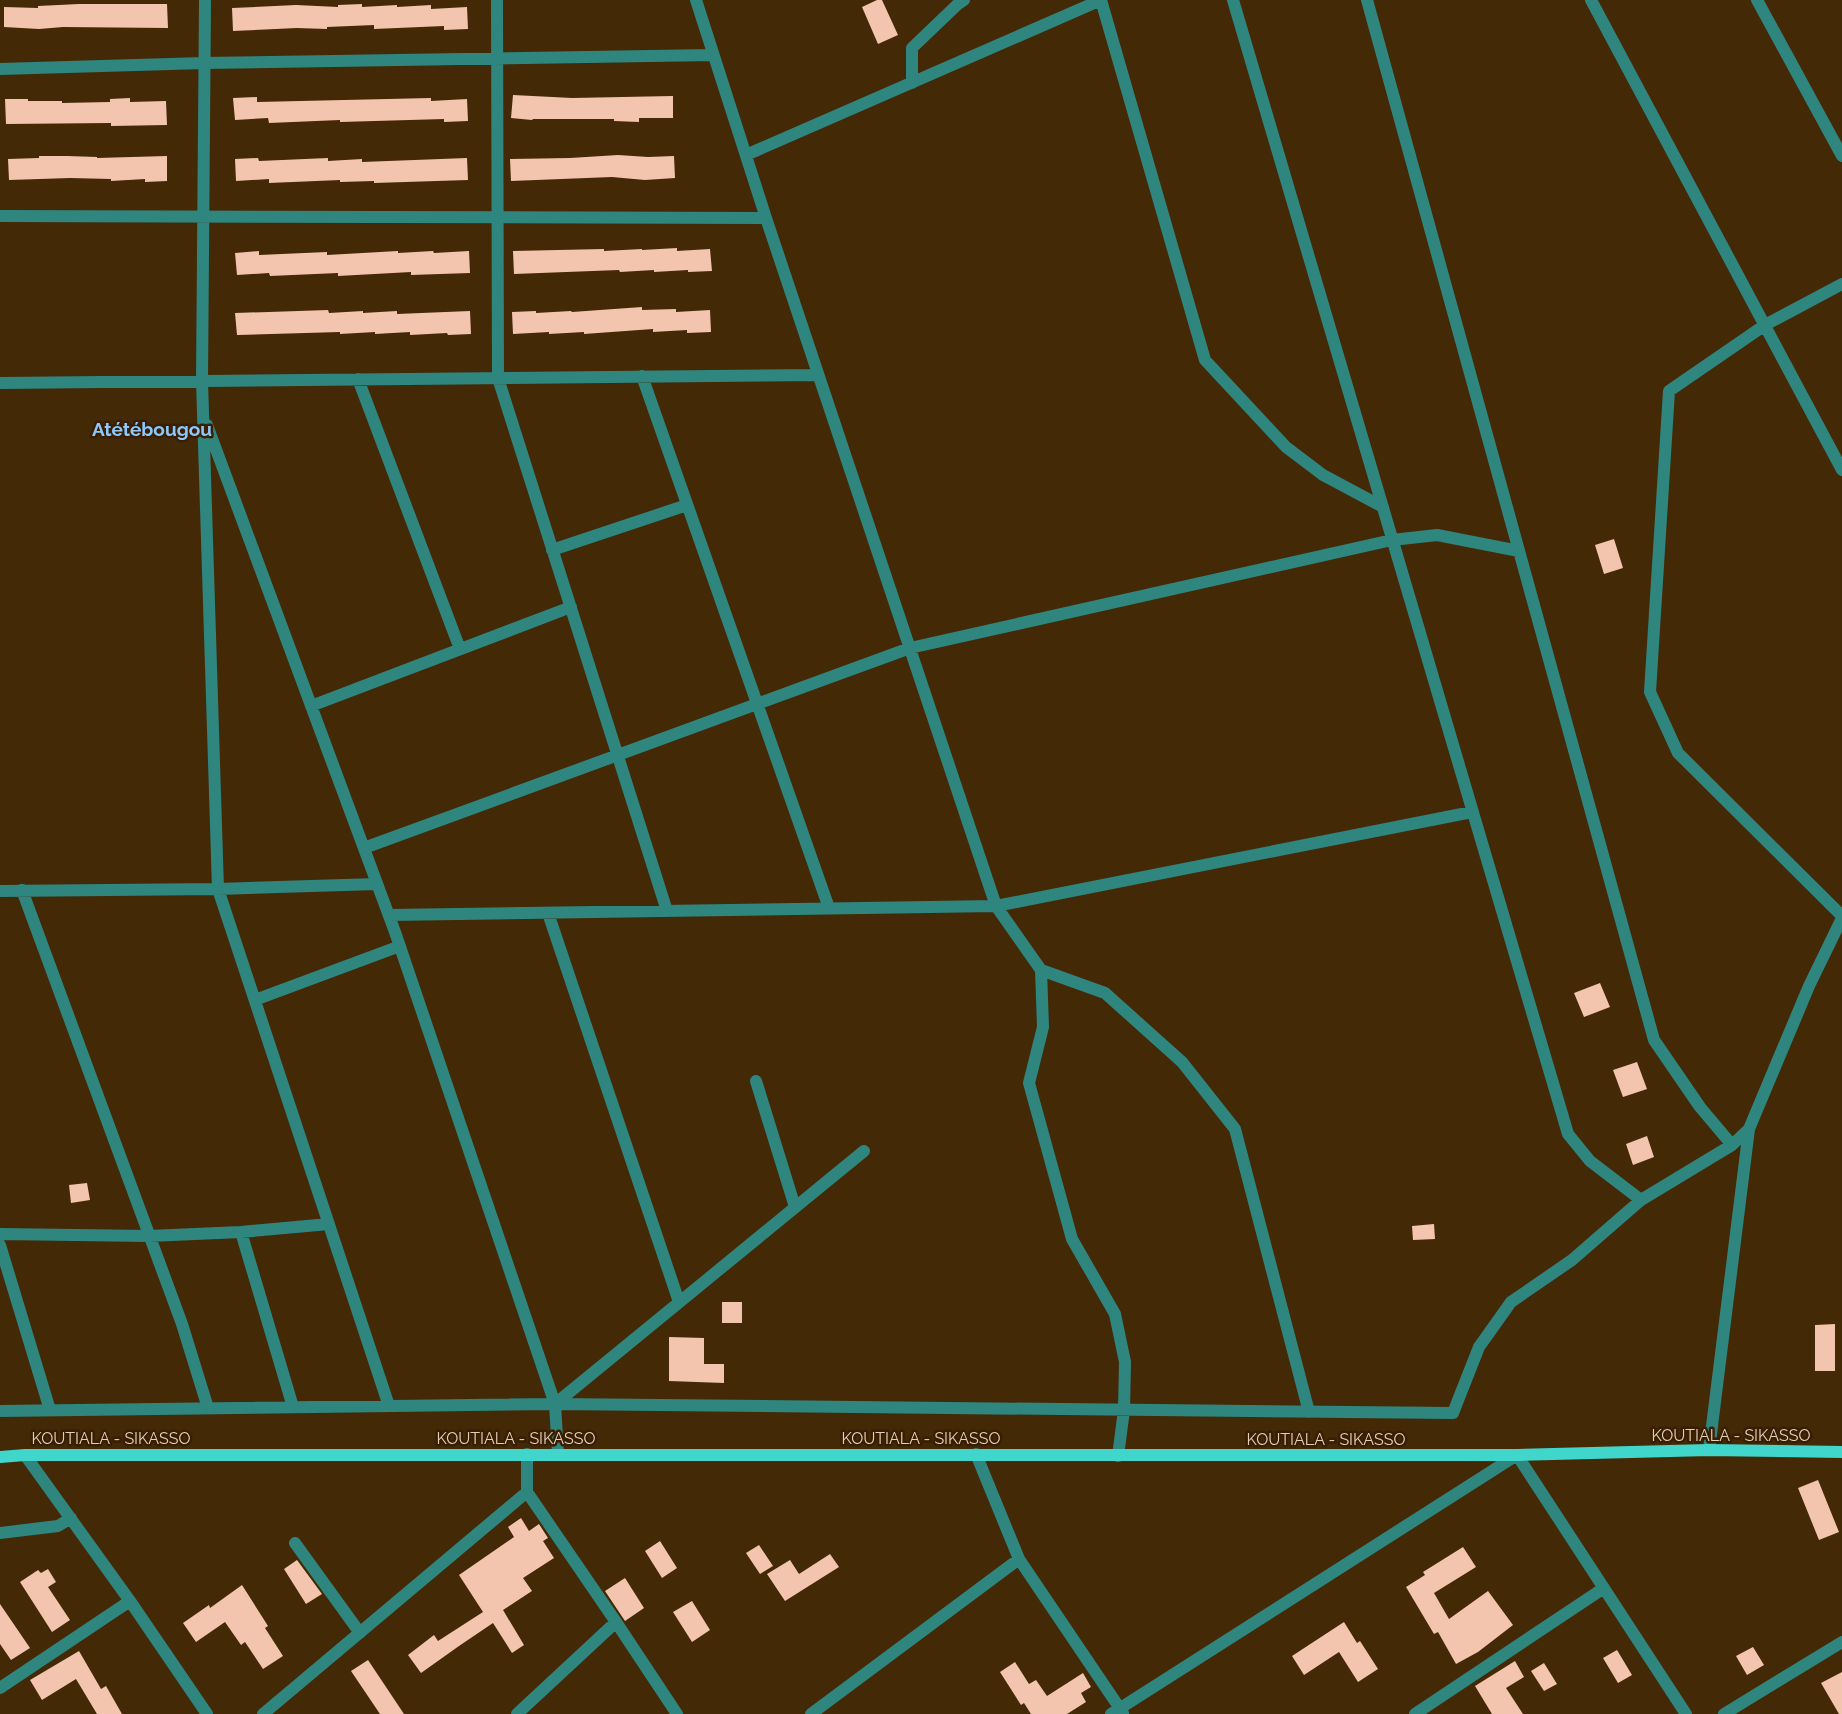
<svg xmlns="http://www.w3.org/2000/svg" width="1842" height="1714" font-family="Raleway,sans-serif">
<rect width="100%" height="100%" fill="#442906"/>
<path fill="#f3c5ae" d="M877 0H882L898 35 878 44 862 7Z
M79 4H167L168 28 63 27 39 29 4 27V7L38 8V6Z
M362 4V7L397 5V7L431 5V9L467 7 468 29 444 30V26L374 29V25L327 27V29L297 28 233 31 232 8 296 5 338 7V5Z
M513 95 572 98 673 96V118H639V122L614 121V119H533L532 120 511 118Z
M257 97V102L431 98V101L467 99 468 121 444 122V119L340 122V120L269 123 268 118 235 120 233 98Z
M130 98V102L166 101 167 125 111 126V123L6 124 5 99H28V101H62V103L110 102V99Z
M618 155 648 157 674 156 675 178 645 180 612 177 511 181 510 159 570 158Z
M39 156H67L97 157V158L167 156V181L145 182V179L111 181V179L70 178 9 180 8 159 39 158Z
M258 158 259 161 328 158V161L362 159V162L467 158 468 180 374 183V181L340 182V180L269 183V179L236 181 235 159Z
M677 248V251L710 249 712 271 688 272V270L654 272V270L620 272 619 270 514 274 513 251 604 249V251L642 249V250Z
M259 251V255L327 252V255L398 251V253L433 251 434 253 469 251 470 273 411 275V272L338 276V273L270 276 269 273 237 275 235 253Z
M642 307V310L676 309V312L710 310 711 332 687 333V330L653 332V329L584 334V332L549 334V332L513 334 512 312 536 311V313L571 311 572 312Z
M328 310 329 313 363 311V313L397 311V314L470 311 471 334 448 335 447 333 410 335V332L375 334V332L340 334V332L237 335 235 313Z
M1614 539 1623 568 1604 574 1595 545Z
M1600 983 1610 1007 1584 1017 1574 993Z
M1637 1062 1647 1089 1623 1097 1613 1070Z
M1647 1136 1654 1157 1633 1165 1626 1144Z
M87 1183 90 1200 71 1203 69 1185Z
M1434 1224 1435 1239 1413 1240 1412 1226Z
M722 1302H742V1323H722Z
M1835 1324V1371H1815V1325Z
M669 1337 704 1338V1364H724V1383L669 1381Z
M1818 1480 1839 1532 1819 1540 1798 1488Z
M521 1518 529 1531 539 1524 548 1538 543 1541 554 1558 523 1578 532 1591 503 1610 524 1645 512 1653 493 1623 459 1646 421 1673 408 1655 434 1635 438 1641 483 1612 459 1575 514 1537 508 1527Z
M660 1541 677 1568 662 1578 645 1551Z
M759 1545 773 1566 760 1574 746 1553Z
M1463 1547 1476 1567 1434 1593 1449 1619 1488 1591 1513 1625 1478 1652 1456 1664 1438 1632 1434 1634 1406 1587 1425 1575 1423 1572Z
M830 1554 839 1567 785 1601 767 1574 790 1560 799 1574Z
M297 1560 322 1594 306 1604 284 1569Z
M48 1569 56 1582 48 1587 70 1620 52 1632 20 1582 38 1570 41 1573Z
M625 1578 644 1608 625 1621 605 1591Z
M242 1585 268 1626 265 1628 283 1656 263 1669 245 1642 241 1645 225 1622 196 1642 183 1623 209 1605 210 1608Z
M692 1601 710 1630 692 1642 673 1612Z
M0 1604 30 1648 11 1660 0 1644Z
M1344 1622 1357 1643 1360 1641 1378 1669 1358 1682 1339 1652 1304 1675 1292 1656Z
M1753 1647 1764 1665 1747 1675 1736 1656Z
M1617 1650 1632 1675 1618 1683 1603 1658Z
M79 1651 101 1689 106 1686 122 1714H97L76 1679 42 1700 30 1680Z
M368 1660 404 1714H380L351 1671Z
M1515 1661 1524 1677 1506 1688 1523 1714H1492L1475 1686Z
M1015 1662 1029 1684 1036 1680 1047 1696 1083 1673 1091 1687 1081 1693 1086 1702 1067 1714H1031L1024 1703 1021 1705 1000 1672Z
M1544 1663 1557 1684 1544 1691 1531 1671Z
M1842 1672V1714H1839L1821 1683Z"/>
<g fill="none" stroke-linecap="round" stroke-linejoin="round">
<path stroke="#2f867f" stroke-width="12" d="M205 0 202 381 218 889 389 1406
M497 0 498 378 667 911
M696 0 766 218 996 906 1041 970 1043 1027 1029 1083 1072 1239 1115 1314 1125 1362 1124 1410 1118 1456
M1101 0 1205 360 1286 447 1323 475 1383 507
M1233 0 1568 1134 1590 1161 1641 1200
M1367 0 1654 1040 1700 1107 1732 1145
M1591 0 1842 470
M1757 0 1842 156
M0 69 204 63 713 55
M912 83V48L958 4 964 0
M746 155 1101 0
M0 216 766 218
M1842 284 1765 325 1669 391 1650 692 1678 753 1842 916
M642 376 829 908
M358 379 460 649
M0 383 818 375
M207 425 395 932 555 1404 558 1454
M552 550 687 505
M311 706 571 607
M364 848 910 648 1392 540 1437 535 1519 551
M22 890 182 1324 208 1408
M0 891 218 889 377 884
M548 913 679 1302
M389 915 996 906 1472 812
M1041 970 1105 993 1182 1062 1235 1129 1309 1412
M255 1000 400 946
M756 1081 795 1207
M241 1232 293 1407
M0 1234 149 1236 241 1232 329 1224
M0 1245 50 1410
M555 1404 864 1151
M0 1411 555 1404 1453 1413 1479 1347 1511 1302 1572 1260 1641 1200 1732 1145 1749 1129
M1709 1450 1749 1129 1809 986 1842 918
M976 1454 1019 1559 1123 1713
M25 1455 130 1601 207 1714
M527 1492 616 1622 677 1714
M0 1533 58 1526 71 1518
M295 1543 360 1633
M0 1688 130 1601
M263 1714 527 1492V1454
M517 1714 616 1622
M811 1714 1019 1559
M1111 1714 1517 1455 1686 1714
M1415 1714 1604 1588
M1724 1714 1842 1642"/>
<path stroke="#40d6cb" stroke-width="12" d="M0 1457 25 1455H1517L1709 1450 1842 1452"/>
</g>
<g text-anchor="middle" stroke-width="5" stroke-linejoin="round" paint-order="stroke">
<g font-size="16" fill="#e2d0be" stroke="#391f00">
<text x="1731" y="1441">KOUTIALA - SIKASSO</text>
<text x="111" y="1444">KOUTIALA - SIKASSO</text>
<text x="516" y="1444">KOUTIALA - SIKASSO</text>
<text x="921" y="1444">KOUTIALA - SIKASSO</text>
<text x="1326" y="1445">KOUTIALA - SIKASSO</text>
</g>
<g font-size="19" font-weight="bold" fill="#8cc7fe" stroke="#391f00">
<text x="152" y="436">Atétébougou</text>
</g>
</g>
</svg>
